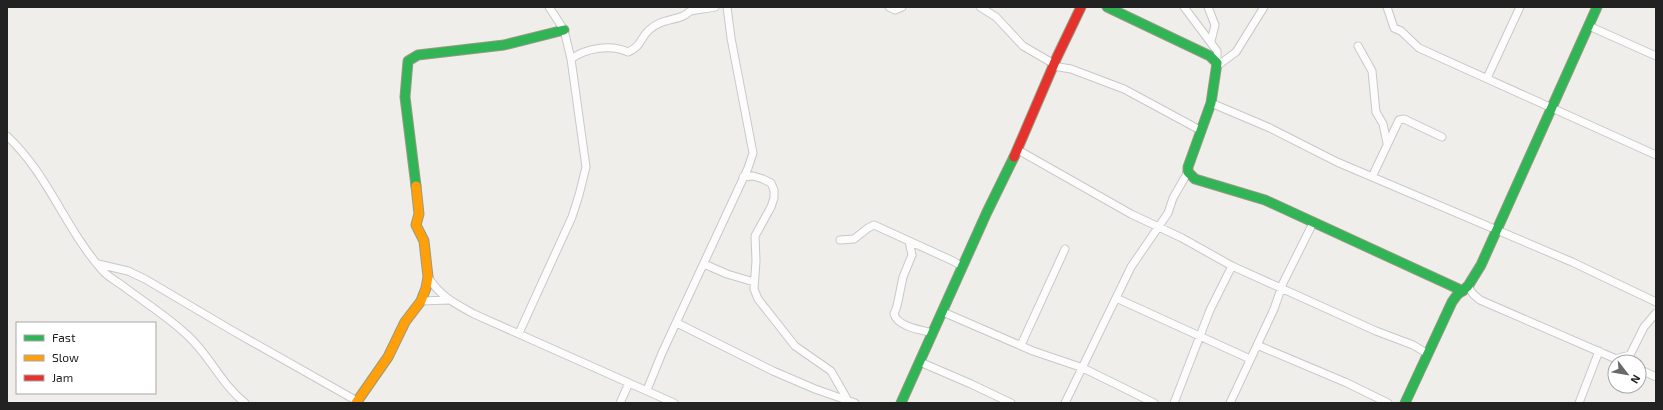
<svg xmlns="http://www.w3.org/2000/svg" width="1663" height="410" font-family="'Exo 2',sans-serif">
<rect width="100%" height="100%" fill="#f0eeeb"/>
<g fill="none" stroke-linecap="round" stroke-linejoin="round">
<defs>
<path id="street" d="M889 7 895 10 902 7
M980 7 996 17 1023 46 1054 64
M1184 7 1217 51V63
M1208 7 1215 25 1211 41
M1387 7 1394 28 1401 31 1419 48 1656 155
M1589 26 1656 56
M1358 46 1372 71 1376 112 1383 124 1387 143
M571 59C586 48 611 44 628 52 642 46 640 38 649 30 660 20 671 21 683 16 686 15 688 12 691 11 698 9 707 9 715 7
M1053 66 1071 69 1124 89 1200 130
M1217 66 1236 52 1264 7
M1487 78 1520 7
M1211 103 1270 128 1337 162 1572 262 1656 302
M7 136C48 174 65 228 102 270 107 276 116 281 123 286 144 302 167 316 186 334 209 354 221 384 245 403
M1018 150 1131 214 1182 238 1232 266 1376 331 1413 345 1428 354
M743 177 753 176 763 179 771 183 774 190V198L771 207 755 236 756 261 754 289 758 299 795 346 831 371 847 399
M1372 177 1399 120 1404 119 1442 137
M840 240 854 239 868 228 874 225 953 261 963 267
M909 241 912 255 903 277 897 306 894 314C898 327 921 330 933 333
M98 264 128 271 145 279 233 331 357 401
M704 264 727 274 754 282
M428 277C441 297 454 303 474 314L674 403
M1468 286 1473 294 1480 300 1623 362
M1116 298 1250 359
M421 301 449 300
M943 312 1033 351 1083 368 1154 403
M677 323 773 371 815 389 855 403
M519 333 572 217 579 195 586 167 571 59 564 30 549 7
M1021 345 1065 249
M1257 345 1347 383 1388 403
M1615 359 1630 355 1644 327 1656 313
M920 362 971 384 1011 403
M1639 369 1656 377
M647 390 662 353 748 168 753 153 731 38 727 7
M620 403 629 383
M1065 403 1131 267 1168 213 1173 198 1188 172
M1174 403 1210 310 1232 266
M1230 403 1274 309 1283 283 1313 223
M1579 403 1599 351"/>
<path id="fast" d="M1107 7 1210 56 1217 63 1211 103 1188 167V172L1195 179 1265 200 1463 291
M416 186 405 97 408 61 418 55 504 45 564 30
M901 403 987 212 1014 157
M1405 403 1452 302 1457 295 1468 286 1481 265 1597 7"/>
<path id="slow" d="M356 403 388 357 405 322 421 301 426 288 428 277 424 241 416 225 419 214 416 186"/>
<path id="jam" d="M1014 157 1057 57 1081 7"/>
</defs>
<use href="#street" stroke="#c9c8c7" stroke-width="9"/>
<use href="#fast" stroke="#999a82" stroke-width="11"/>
<use href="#slow" stroke="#999a82" stroke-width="11"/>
<use href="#jam" stroke="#999a82" stroke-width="11"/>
<use href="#street" stroke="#fdfcfc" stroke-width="7"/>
<use href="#fast" stroke="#30b455" stroke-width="9"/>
<use href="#slow" stroke="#ff9f0a" stroke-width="9"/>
<use href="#jam" stroke="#e5322d" stroke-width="9"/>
</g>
<rect width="1663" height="410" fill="none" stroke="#222222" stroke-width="16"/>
<rect x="16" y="322" width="140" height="72" fill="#ffffff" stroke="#a7a7a7"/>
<rect x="24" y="335" width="20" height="6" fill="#30b455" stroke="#a7a7a7"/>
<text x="52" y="342" font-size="12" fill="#222222">Fast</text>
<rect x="24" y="355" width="20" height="6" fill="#ff9f0a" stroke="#a7a7a7"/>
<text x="52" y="362" font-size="12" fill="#222222">Slow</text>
<rect x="24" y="375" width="20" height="6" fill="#e5322d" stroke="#a7a7a7"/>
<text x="52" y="382" font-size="12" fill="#222222">Jam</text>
<g transform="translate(1627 374) rotate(121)"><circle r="19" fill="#ffffff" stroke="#a7a7a7"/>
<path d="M0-3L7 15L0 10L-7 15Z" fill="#6a6968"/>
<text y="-6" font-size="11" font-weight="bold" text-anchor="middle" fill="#222222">N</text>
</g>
</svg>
